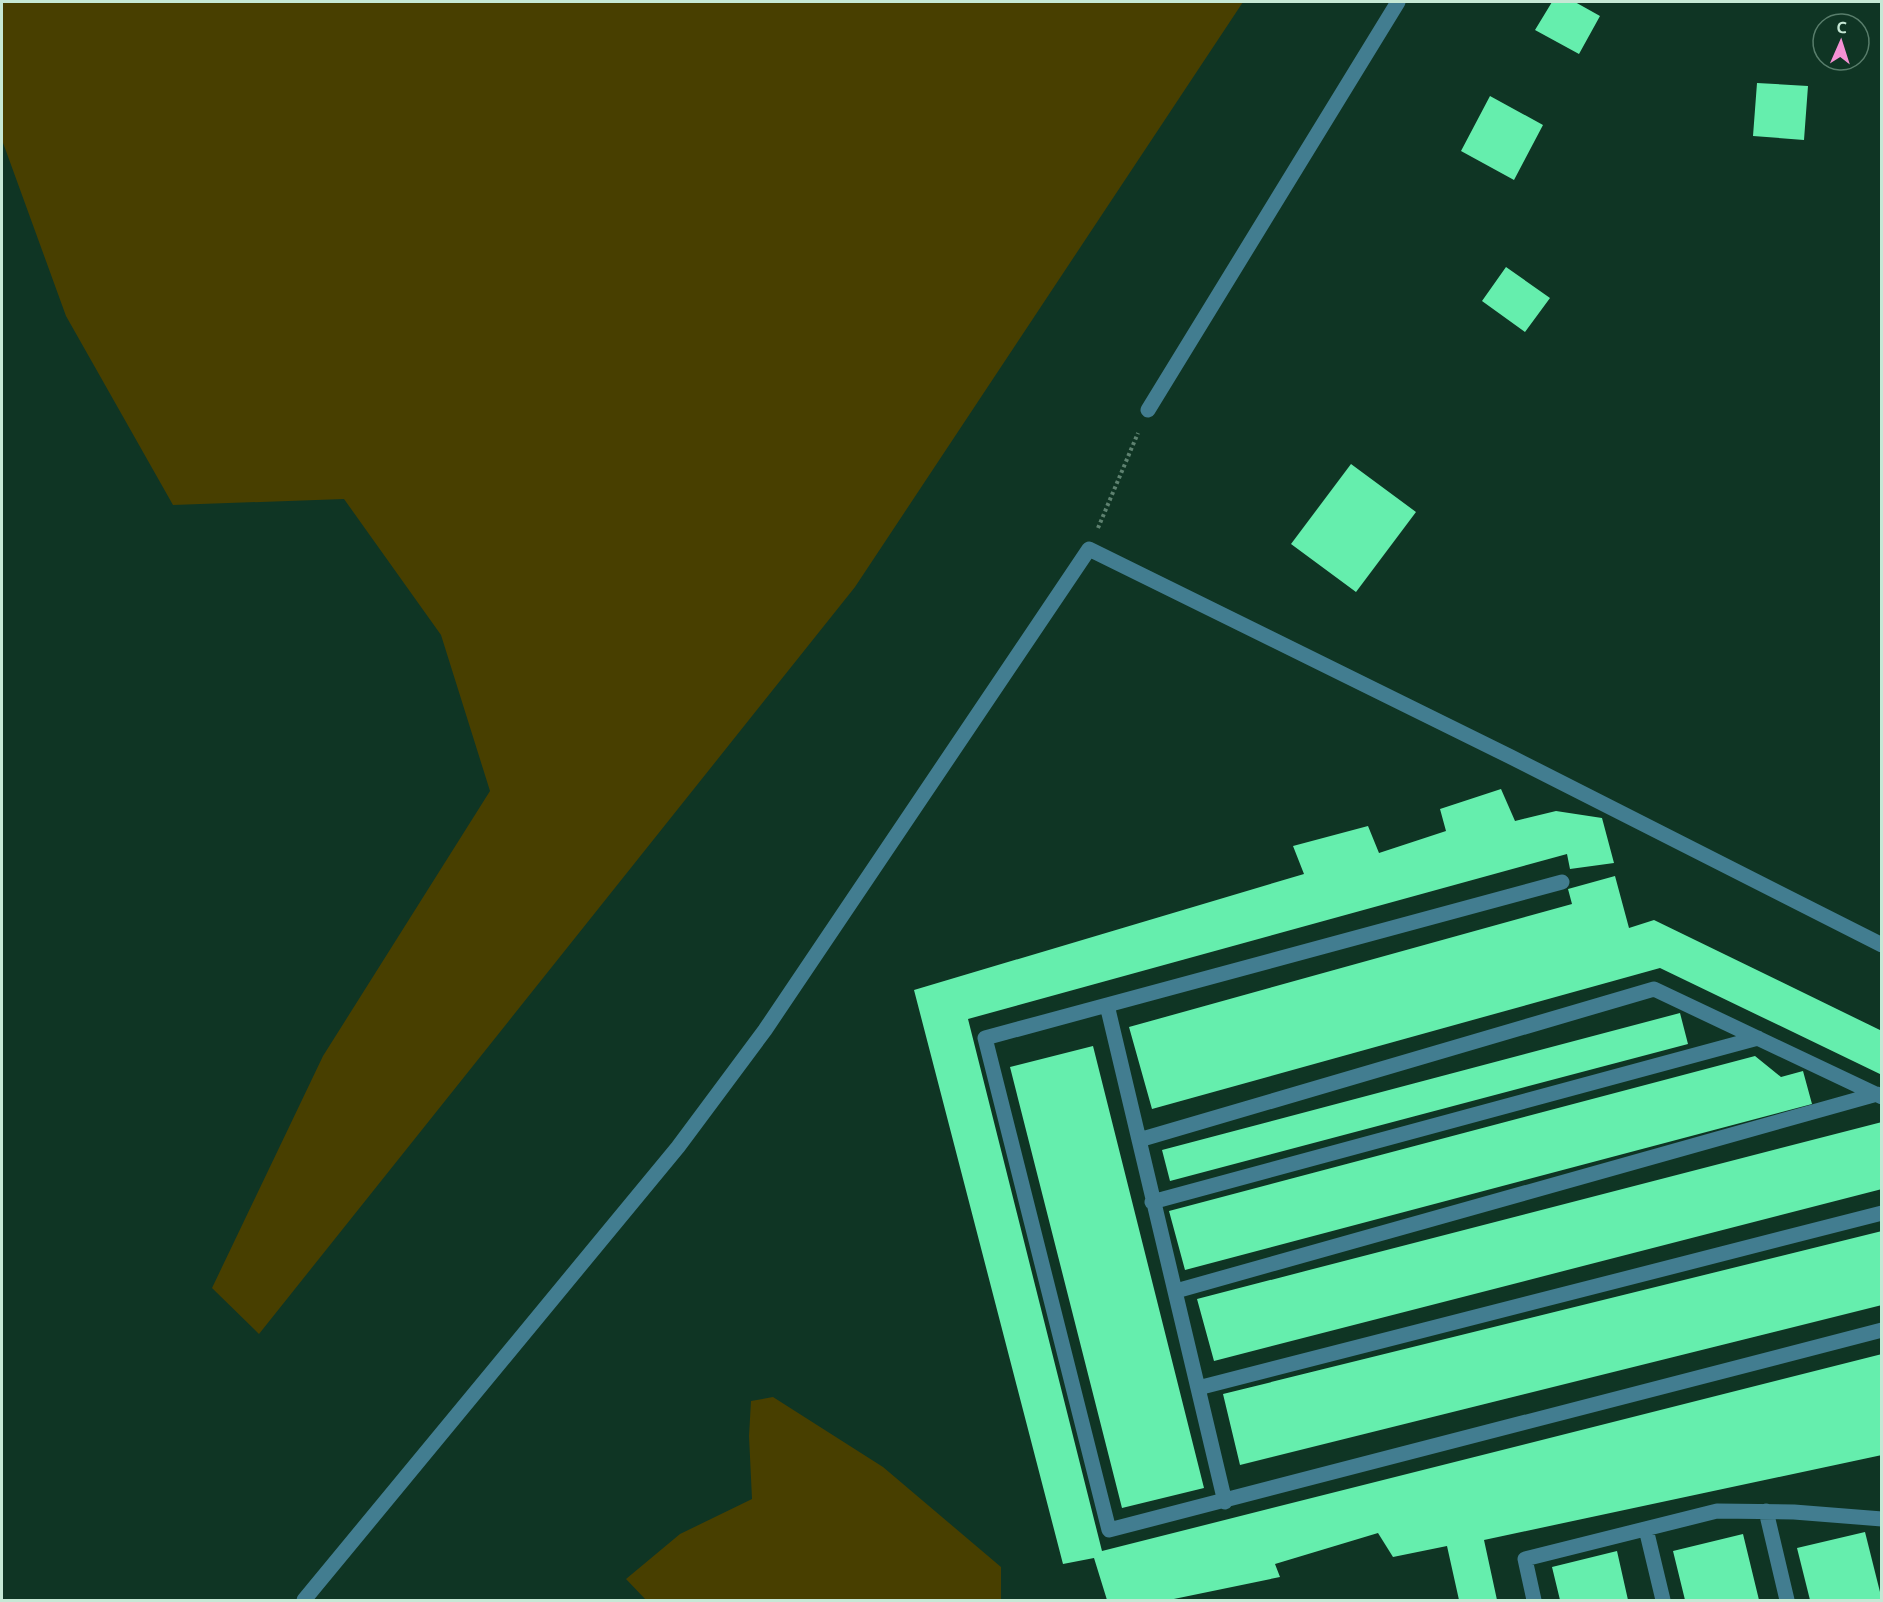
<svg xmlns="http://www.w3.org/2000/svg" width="1883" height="1602" font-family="Ubuntu,sans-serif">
<rect width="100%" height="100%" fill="#0f3524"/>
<path fill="#483f00" d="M2 2H1243L855 587 259 1334 212 1288 323 1056 490 791 441 635 344 499 173 505 66 316 2 140Z
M773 1397 883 1467 1001 1567V1600H646L626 1579 680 1534 752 1499 749 1436 751 1401Z"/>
<path fill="#65eead" d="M1552 2H1575L1600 16 1579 54 1535 30Z
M1757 83 1808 86 1804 140 1753 136Z
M1490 96 1543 125 1514 180 1461 151Z
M1506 267 1550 298 1525 332 1482 301Z
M1351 464 1416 512 1356 592 1291 544Z
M1501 789 1515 821 1556 811 1602 818 1614 863 1570 869 1567 854 968 1019 1102 1551 1882 1354V1455L1484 1540 1497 1600H1459L1447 1546 1393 1557 1378 1533 1275 1564 1280 1577 1169 1600H1107L1094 1558 1063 1564 914 990 1304 874 1293 846 1368 826 1379 853 1446 831 1440 809Z
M1615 876 1629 928 1654 920 1882 1031V1075L1660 968 1152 1109 1129 1027 1572 904 1568 889Z
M1680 1013 1688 1044 1170 1181 1162 1150Z
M1093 1046 1204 1488 1122 1508 1010 1067Z
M1755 1056 1781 1077 1803 1071 1812 1104 1185 1270 1169 1211Z
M1882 1122V1189L1214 1361 1197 1299Z
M1882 1231V1305L1240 1465 1223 1394Z
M1865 1532 1882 1600H1810L1797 1548Z
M1743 1534 1759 1600H1685L1673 1551Z
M1617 1551 1628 1600H1560L1552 1567Z"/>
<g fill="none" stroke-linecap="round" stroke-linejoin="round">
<path stroke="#5e8270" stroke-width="4" stroke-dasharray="3 3" stroke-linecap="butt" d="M1098 528 1138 433"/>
<path stroke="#427d90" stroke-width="15" d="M1148 410 1398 2
M1562 882 985 1038 1109 1530 1882 1330
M1107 1005 1225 1502
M1139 1140 1654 989 1882 1097
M1152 1202 1758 1038
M1176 1291 1877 1094
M1198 1388 1882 1213
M1766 1511 1787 1600
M1646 1529 1663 1600
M304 1600 678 1147 765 1030 1089 549 1511 757 1882 945
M1534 1600 1525 1559 1717 1511 1794 1512 1882 1519"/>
</g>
<rect width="1883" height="1602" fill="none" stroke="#c6e8d5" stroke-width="6"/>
<g transform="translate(1841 42) rotate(3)"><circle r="28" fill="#0f3524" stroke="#587d6b" stroke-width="1.5"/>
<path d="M0-4.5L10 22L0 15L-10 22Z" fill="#f491d4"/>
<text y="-9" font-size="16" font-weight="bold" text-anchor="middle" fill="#c6e8d5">С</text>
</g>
</svg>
